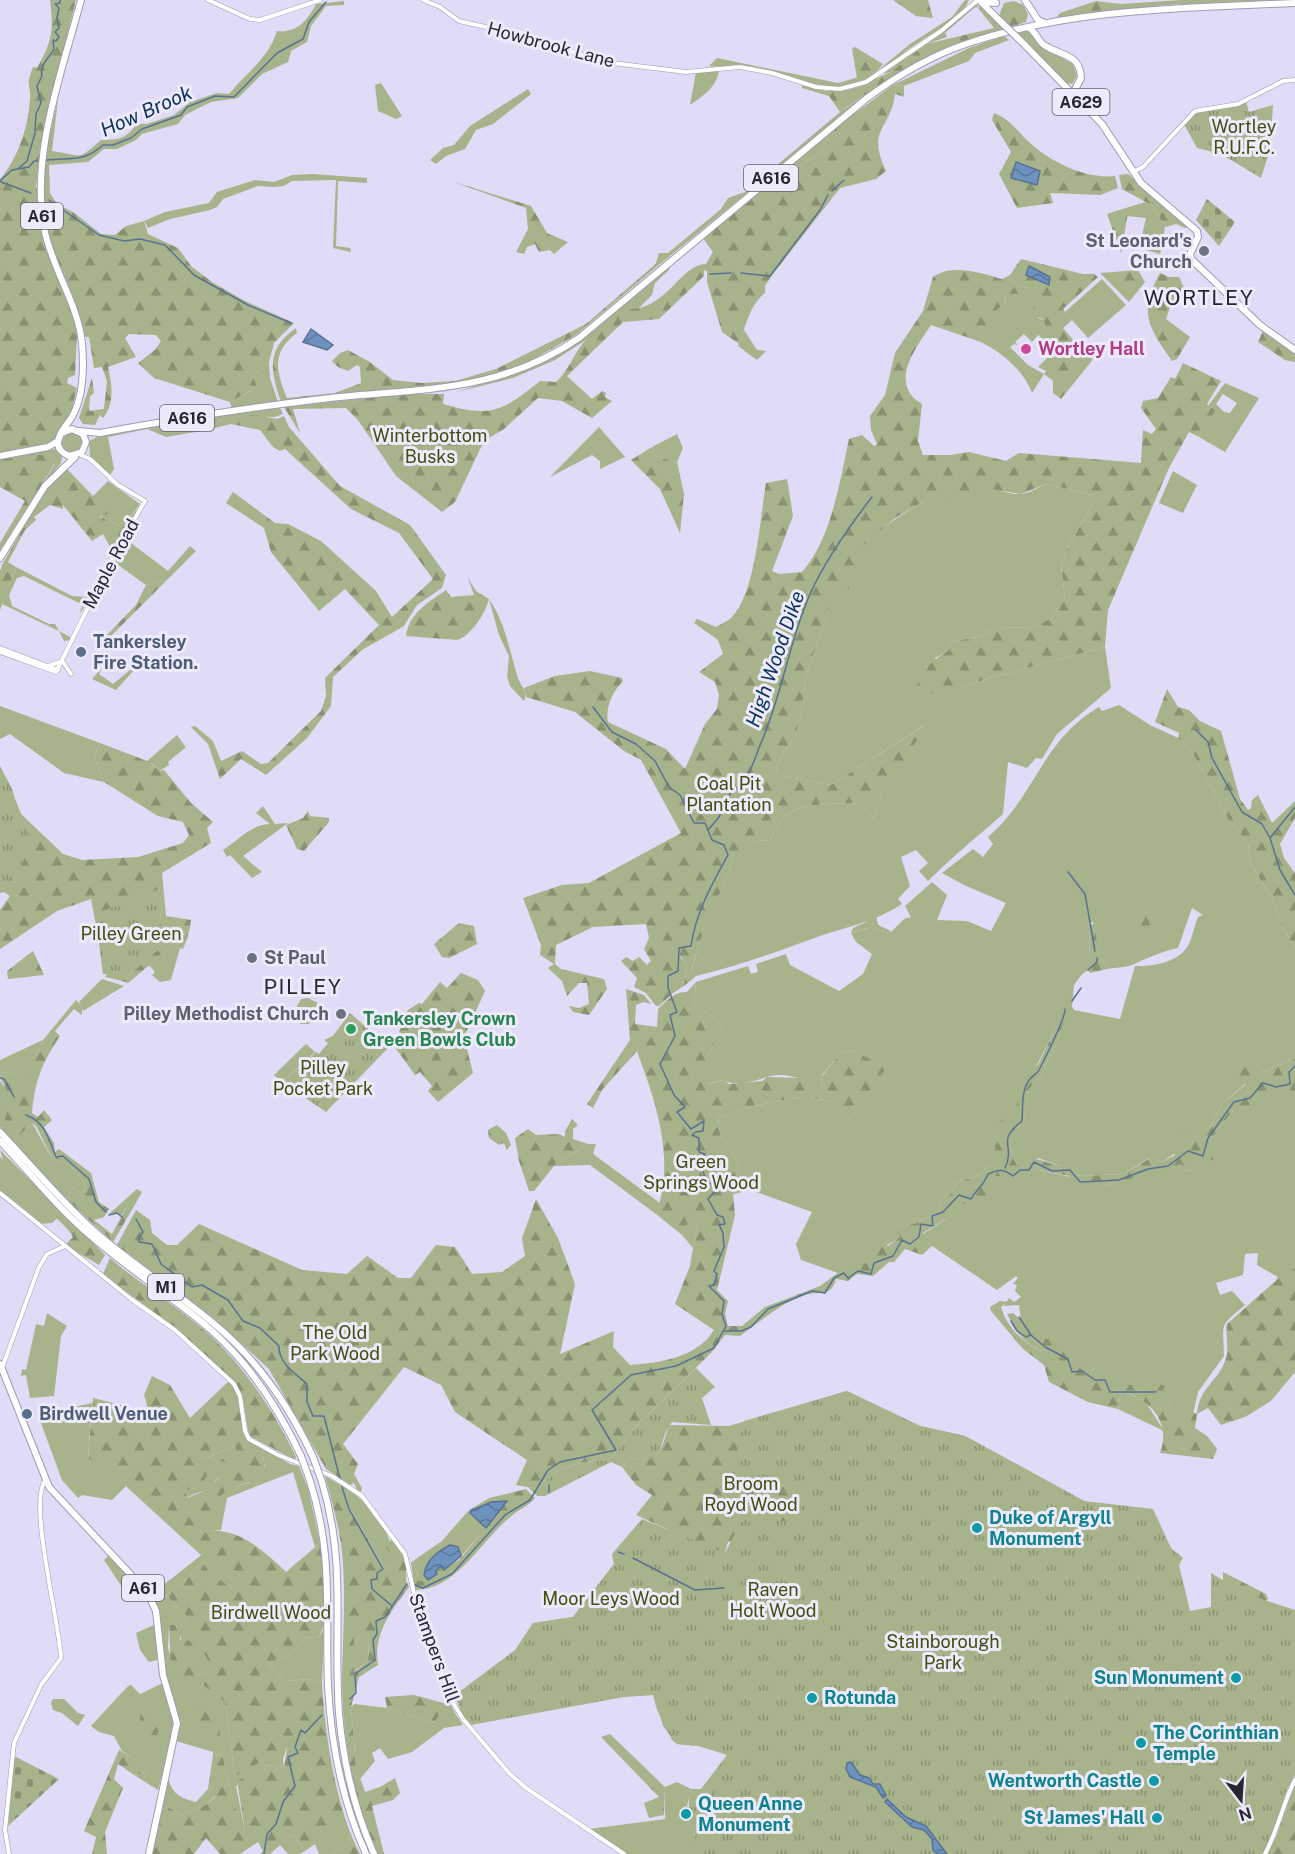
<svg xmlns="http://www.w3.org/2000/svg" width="1295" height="1854" font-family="'Public Sans',sans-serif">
<defs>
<pattern id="forest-firs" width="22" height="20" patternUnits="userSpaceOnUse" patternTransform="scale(1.5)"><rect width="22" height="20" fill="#a7b38a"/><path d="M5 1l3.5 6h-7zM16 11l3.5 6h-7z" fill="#889171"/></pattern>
<pattern id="cemetery-stones" width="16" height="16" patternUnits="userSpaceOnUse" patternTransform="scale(1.5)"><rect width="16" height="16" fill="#a7b38a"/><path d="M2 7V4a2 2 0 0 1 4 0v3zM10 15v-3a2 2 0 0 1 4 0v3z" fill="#889171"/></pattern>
<pattern id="park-tufts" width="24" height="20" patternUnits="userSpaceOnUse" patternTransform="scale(1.5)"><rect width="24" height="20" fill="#a7b38a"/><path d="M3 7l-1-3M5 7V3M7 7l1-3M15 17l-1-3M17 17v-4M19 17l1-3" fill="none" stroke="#889171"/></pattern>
<pattern id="water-waves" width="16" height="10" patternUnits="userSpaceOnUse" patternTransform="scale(1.5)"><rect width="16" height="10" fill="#6d92bf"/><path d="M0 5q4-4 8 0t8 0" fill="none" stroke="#5a779c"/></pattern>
</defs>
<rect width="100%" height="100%" fill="#e0dbf7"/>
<path fill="#a7b38a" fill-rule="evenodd" d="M965 0H969C962 18 936 31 921 41 901 53 882 74 860 82 823 96 786 73 749 66 736 64 720 68 709 66L717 58 838 83 876 72 910 44 952 17Z
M1181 0H1278L1163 5 1124 11 1121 4Z
M344 1V5L326 6 311 26 307 42 291 51 288 62 262 74 238 98 211 102 185 115 178 124 142 134 136 140 117 149H104L88 162 49 165 50 193 42 190 49 138 58 99 52 151C84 156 77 161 101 140 118 140 127 139 136 124H147L174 115 190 102 217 93 229 94C247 72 268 59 277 31 296 34 308 20 316 4Z
M976 5 980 6 974 8 945 33 947 37 926 44 891 72 883 74Z
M1028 30 1042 47 1073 64 1077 76 1072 84 1066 83 1016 32Z
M1004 36 1009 40 975 53 969 61 904 86 893 85 969 48Z
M719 70C717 87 703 96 690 105L696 72Z
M381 83 402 116 396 119 378 111 375 85Z
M528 89 531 94 493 124 476 130 465 149 446 156 436 164 430 160 443 148 454 145 470 126Z
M869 93 654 269 659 253H668L721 209 728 198 745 192 840 112Z
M831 131 822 152 773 182 714 229Z
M313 174 367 178V183L338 181 336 246 350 248 351 252 333 248 336 180 292 181 284 186 274 187 258 186 223 199 217 207 210 210 170 219 148 228 144 221 165 212 209 203 217 192 255 180 274 182 292 175Z
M1145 202 1153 206 1165 227 1160 254 1139 248 1146 218 1127 216 1129 207Z
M666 268 670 269 655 283 652 295 636 311 612 323 555 360 513 378 453 393 513 374 555 356Z
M1102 279 1126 305 1088 338 1065 312Z
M1019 286 1028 288 1038 318 1044 320 1045 327 1032 342 1024 334 1015 342 1018 345 1014 344 1010 347 1028 365 1044 374 1032 393C1024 371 1003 353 981 342L985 320 1005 303 1006 295 1019 294Z
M744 330 757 350 766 351 757 360 738 346Z
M269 362 270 378 278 402 232 409 230 402 257 387 253 376Z
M1225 383 1259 398 1225 452 1199 437 1214 411 1208 406ZM1223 394 1237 403 1230 413 1224 412 1216 404Z
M280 408 283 414 275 417 228 416 207 430 166 437 147 429 108 437 114 469 110 475 90 456 89 441 99 436 228 414Z
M599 427 625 457 600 469V461L592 455 550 477Z
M62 443a10 10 0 1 1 20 0a10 10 0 1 1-20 0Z
M677 434 683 448 677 462 655 456 652 447Z
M56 449 62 456 61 463 34 497 0 554 4 545 55 464 38 455 37 452Z
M1173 471 1197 485 1183 513 1159 503Z
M108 481 140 504 128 520 118 525 98 515 93 496Z
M1046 484 1094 495V501L1068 547 1061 565 1065 599 1052 618 1032 627 997 628 977 637 950 642 948 651 935 658 953 692 986 679 1105 647 1111 688 1057 734 1042 759 1036 758 1027 768 1008 762 1003 814C978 836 952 857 928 881L919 871 928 863 916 850 901 857 910 886 898 899 902 904C874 922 850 926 820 936 779 951 739 966 696 976L691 971 705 925 730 870 733 853 748 842 770 840C774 833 777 825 782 819 797 802 840 803 860 804L873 819 882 790 923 726 831 785 778 775 776 766 796 733 803 706 805 678 831 604 851 587 852 554C896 516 926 491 988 489 999 489 1010 495 1020 494 1028 494 1039 487 1046 484Z
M127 540 168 571 190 546 196 551 167 580 146 585 114 562Z
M16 567 72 596 87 597V604L79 614 83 605 24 576 17 578 9 595 12 606 49 624H55L59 631 70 637V640L64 641 59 631 2 604Z
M489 599C505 622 509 649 517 675 519 685 529 691 524 701L510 686 507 676 509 656 499 635Z
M146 657 116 690 92 679 102 668 99 674 113 684Z
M1119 705 1150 725 1178 738 1190 748 1229 821 1248 843 1251 864 1272 899 1284 930 1295 947V1059L1262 1072 1247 1050 1246 1083 1222 1104 1209 1130 1162 1162 1149 1158 1124 1174 1080 1176 1075 1166H1060L1038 1158 1024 1165H1017L1013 1158 1008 1135 1023 1124 1029 1089 1041 1075 1057 1042 1063 1013 1020 1099 1000 1163 987 1166 981 1174 956 1183 951 1194 943 1198 938 1212 914 1224 897 1226 901 1237 869 1255 877 1259 838 1273 801 1260 796 1244 812 1212 751 1190 733 1194 739 1165 720 1135 718 1117C753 1108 803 1087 838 1105 843 1107 846 1114 850 1119L886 1067 851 1050 841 1052 822 1075 821 1088C807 1080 785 1071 767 1077 754 1081 736 1087 722 1080L707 1084 708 1057 722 1024 694 1004 696 982 748 966 751 974 758 972 756 964 786 954 790 965 839 991 863 974 872 954 856 942 851 933 867 928 890 933 904 919 911 917 905 906 932 882 947 895 937 920 967 921 991 931 1006 903 964 885 942 873 973 849 983 857 993 844 988 837C1035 797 1042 740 1099 707L1102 711ZM1192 908 1203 915 1198 917C1194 926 1193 935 1189 944 1180 962 1153 967 1135 966L1120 1019 1074 1010 1072 1007 1074 985 1090 963 1089 923 1093 922 1099 954 1107 969C1115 967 1125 968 1132 965 1144 959 1164 951 1178 948Z
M0 706 100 743 94 757 104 782 64 773 10 734 0 739Z
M177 740 186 747 168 762 169 765 159 771 151 762Z
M263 806 275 824 288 823 243 856 262 872 252 878 230 855 227 857 223 850C239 840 250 825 270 824L256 813Z
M172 946 180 948 171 980 160 982 152 975 155 972 149 965Z
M679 956 687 964 684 986 673 993V980L680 975Z
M102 979 124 986 83 1011 79 1002Z
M308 998 322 1005 319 1013 313 1008H308L303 1014 310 1024H301L291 1017 301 999Z
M43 1040 25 1083 12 1074 0 1072V1060Z
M306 1044 315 1052 282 1082 274 1075Z
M0 1081 8 1091 15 1140 32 1123 52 1158C68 1161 83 1175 86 1190L81 1193 74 1187 66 1199 0 1127Z
M1295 1091V1268L1273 1285 1278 1277 1257 1265 1258 1253 1245 1254 1243 1275 1216 1283 1220 1295 1232 1291 1245 1305C1219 1327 1223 1321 1224 1356L1198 1392 1193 1414 1169 1403 1161 1395 1164 1385 1155 1389C1144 1379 1136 1386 1125 1392L1145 1401 1164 1431 1118 1409 1121 1391 1031 1338 1046 1351 1044 1353C1019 1340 1015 1329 1007 1314L1013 1313 1021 1320 1019 1305 1004 1306 1009 1298 1014 1302 1021 1297 1015 1291 1017 1285 1013 1284 1018 1278 1016 1276 997 1290 932 1246 923 1234 954 1214V1207L988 1176H1008L1034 1169 1107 1185 1134 1178 1143 1180 1181 1164 1186 1172 1219 1156 1209 1142 1235 1108H1248L1259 1093Z
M588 1144H596L593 1154 660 1203 656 1214 590 1165 554 1166Z
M0 1157 57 1218 52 1223 40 1224 0 1190Z
M137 1189 142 1192 133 1208H126L121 1216 117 1213 109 1214Z
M689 1219 697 1224 693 1248 682 1235Z
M110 1258 123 1269 114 1283 103 1274Z
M47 1313 67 1326 61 1336 54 1396 30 1398 26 1375 21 1376 22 1369 26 1370 36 1324 44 1326Z
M92 1403 88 1457 106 1468 126 1486 112 1500 82 1495 78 1498 62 1480 38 1415Z
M234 1446 238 1450 221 1461 265 1469 262 1448 290 1464 299 1466 308 1488 320 1543 315 1547 293 1472 227 1498 221 1530 202 1532C205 1518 218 1494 231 1487 237 1485 245 1484 251 1483L223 1477 215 1480 216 1487C205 1492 196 1492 186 1498L185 1491 197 1487V1459L212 1456Z
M348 1489C373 1506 390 1534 398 1563L386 1570 346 1502Z
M468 1511 486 1528 461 1556 458 1547 424 1575 428 1580 419 1581 413 1561 442 1541Z
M209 1549 206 1557 236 1583 235 1591 211 1573 202 1562 182 1584 166 1595 187 1617 181 1625H169L168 1648 179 1683 182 1680 181 1634 194 1635 214 1669 215 1658 231 1657 234 1670 215 1671 197 1675 203 1685 225 1702 235 1776 287 1747 283 1759 284 1768 267 1765 236 1786 245 1831 242 1835 222 1754 213 1755V1752L176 1741C182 1715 169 1697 165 1672 160 1646 165 1619 152 1594Z
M109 1555 135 1583 121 1596 124 1590 104 1560Z
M156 1624 157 1660 149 1662 140 1650 136 1633Z
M324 1629 322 1683 311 1679 285 1681 269 1665C284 1655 296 1653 307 1637L318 1638Z
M354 1635 369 1638 368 1661 353 1672Z
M163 1683 175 1725 158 1790 134 1775 146 1773 144 1765 122 1751 114 1736 99 1732 91 1726 128 1686 131 1685 140 1694Z
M53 1699H64L78 1713 85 1715 78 1726 62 1713 53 1710 51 1703Z
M354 1704 387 1708 435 1723 440 1713H455L463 1725 444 1728 412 1752 388 1759 380 1748 372 1753 375 1761 360 1779 356 1766 351 1707Z
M168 1775C170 1792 179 1798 196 1802L208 1789 215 1788V1796L207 1804 182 1815 168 1807 159 1810Z
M677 1782 691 1789 687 1806 682 1807 685 1825 693 1828 699 1854H626L589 1829 665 1819V1787Z
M343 1821 351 1843 332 1854H319L312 1836 323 1827Z
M293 1834 305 1851 299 1854H288L280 1845Z"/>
<path fill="url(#forest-firs)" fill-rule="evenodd" d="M50 0H76L40 147 36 188 50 193 57 204 73 212 101 234 115 235 126 226 144 221 148 234 178 248 191 266 212 282 245 301 294 323 274 343 269 362 253 376 257 387 230 402 154 378 138 363 156 349 161 341 156 335 129 334 125 338 136 357 108 367C112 385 115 403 103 418L100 415 95 425 83 424 79 418 92 378 94 393 90 396 89 411 104 409 107 381 102 367 94 368 89 337 77 336 75 375 68 378 67 383 77 388 71 413 56 440 53 443 0 454V179C18 158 28 128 30 99 31 83 25 87 33 67L37 68C52 42 54 30 50 0Z
M893 0H928L933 18 916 16Z
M1014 1 1023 5 1028 14 1026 22 1010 27 999 16 1004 3Z
M1096 1 1121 4 1124 11 1055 19 1060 13Z
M980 6 1003 29C937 48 895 74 840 112L829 96 802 88V84L826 91 851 89 891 72 926 44 994 28 978 8Z
M855 47 883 64 876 72 857 79 852 48Z
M893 85 904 86V97L895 94C890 132 866 127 886 171L876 179 840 188 770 278 765 286V293C749 306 746 326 739 344L722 332 707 282V271L704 270V276L659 319 623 322 567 376 592 399 602 391 606 393 605 397 612 401 592 418 562 401 538 398 504 429 484 441 455 502 442 512 396 476 358 420 346 408 293 409 300 433 284 407 403 394H444L443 404C491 418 503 411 540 381L556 382C568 372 573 355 584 342 591 334 603 329 612 323V317L621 309C667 314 679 264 706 264L713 252 703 238 773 182 822 152 831 131Z
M994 113C1014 121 1021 137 1037 149 1058 165 1088 179 1115 176L1118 188 1100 195 1050 193 1053 203 1017 208 999 174 1011 152 992 120Z
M1128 174 1190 226 1185 228 1176 224 1165 227 1153 206 1122 189 1119 175Z
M451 181 531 206 547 233 568 242 554 254 550 250 539 252 535 244 527 247 524 254 516 252 528 229 526 208Z
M1129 207 1121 253 1107 214Z
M1021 259 1083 274H1094L1098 277 1063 309 1072 320 1063 328 1075 342 1094 355 1091 362 1061 399 1053 393V381L1044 374 1046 371 1038 367 1052 353 1038 334 1045 327 1044 320 1036 316 1028 288 1019 286V294L1006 295 1005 303 986 320 989 330 981 342 931 325C915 349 888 384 922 404L918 441 923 455H950L969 452 1006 461 1019 453 1141 463 1143 430 1152 434 1156 429 1141 408 1143 401 1158 398 1171 377 1175 379 1183 363 1221 381 1207 404 1215 411 1199 437 1189 432 1169 468 1108 610 1105 647 986 679 953 692 921 694 916 689C921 671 932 660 948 651L950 642 977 637 997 628 1032 627 1052 618 1065 599 1061 565 1068 547 1094 501V495L1046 484 1021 494 990 489 965 492 920 504 895 518 853 554 863 567 851 587 831 604 805 678 803 706 796 733 776 766 778 775 831 785 925 725 892 785 882 790 873 819 860 804C839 803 797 802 782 819 777 825 774 833 770 840L749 842 745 850 733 853 730 870 705 926 691 970 696 976 684 986 687 964 680 956V975L673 980V993L659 1006H656L646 993 634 987 637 978 621 961 626 957 633 961 639 957 647 965 651 961 644 949 649 938 646 924 593 927 556 945 555 964 561 969 604 979 607 989 589 1015 573 1012 569 1006 579 1008 589 1004 587 983H579L567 996 562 981 548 968 554 964 540 955 541 945 523 898 562 885 589 883 681 833 641 760 624 751 575 712 526 697 524 688 555 676 590 671 622 678 623 681C613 691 605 707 608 722L666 749 685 769 705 724 717 709 719 695 715 682 699 672 723 654 718 640 694 623 697 619 716 627C721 624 728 621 732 617 756 592 760 518 766 483L787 479 793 516 772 571 779 574 802 572C831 540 840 481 849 439L862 435 874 446 877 444 871 430 870 416 885 395 895 353 923 311 933 277C952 263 982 273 1002 279L1010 275Z
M658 262 654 269 576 335 516 369 455 383 281 402C270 370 266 349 296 328L297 333C271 352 276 371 287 398L335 393 361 383 360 367 357 365 348 371 338 367 332 361 340 353 348 350 370 362 393 380 422 383 455 381 496 369 586 324Z
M1138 270 1145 282 1129 302 1100 273Z
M1160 273 1169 277H1179L1188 296 1184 304 1172 301 1166 319 1190 337 1177 359 1172 361C1148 326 1138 313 1160 273Z
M1263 331 1295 352V362L1285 360 1258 342Z
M257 415 277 419 284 416 289 427 340 486 410 525 446 575 442 588 417 605 404 626 362 650 333 677 331 706 307 738 266 775 241 759 220 779 208 744 191 727 195 726 213 741 221 761 242 751 261 764 268 763 321 711 326 696 325 678 379 625 345 589 319 611 271 552 264 528 226 503 233 492 275 523 288 524 321 541 376 591 392 617 433 579 399 533 351 509 285 449 280 451 273 447 260 430 231 424 207 430 228 416Z
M652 447 655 456 677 462 684 494 680 533 660 489 631 460Z
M37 452 38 455H55V463L0 551V543L25 501 0 487V460Z
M67 469 93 496 103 492 112 510 108 514 99 516 118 525 128 520 139 507 113 552 103 534 92 541 63 505V509L50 505 34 517 36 520 25 530 8 562 16 567 0 610V571L3 563 46 488Z
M468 578 476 591 489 599C485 614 472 634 458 640L406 636C409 613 429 602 446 590L451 597 474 595Z
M167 580 108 639 105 637 136 605 146 585Z
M1167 689 1178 707 1189 710 1200 721 1221 731 1240 799 1248 810 1251 808 1252 800 1258 795 1272 823 1295 801V818L1280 844 1284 858 1295 873V947L1284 930 1272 899 1251 864 1248 843 1229 821 1190 748 1178 738 1179 733 1155 722Z
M177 735 185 746 177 740 151 763 159 771 164 770 191 803 213 822 207 828 211 843 162 873 166 916 191 920 190 927 159 926 162 904 159 889 98 936 91 899 57 911 0 949V910L10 896 4 892 0 893V766L12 789 19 812 63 854 82 860 138 857 183 843 189 835 183 822 158 816 104 782 94 757 100 743 147 761Z
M306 805 310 816 329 818V822L304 851 297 849 286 825 303 818 308 811Z
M869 915H876L878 925 891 931 890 933 866 928 851 933 853 928 866 922Z
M1148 915 1150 927 1146 930 1128 928 1121 919Z
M459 923 474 926 477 944 449 958 442 957 434 944Z
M1094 924 1099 954 1107 969 1090 973 1088 970 1079 976 1090 963 1089 925Z
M170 939H187L183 949 172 946 128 983 122 981Z
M33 951 44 975 8 979 7 971Z
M461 973 478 980 485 991 464 1037 473 1073 438 1102 428 1091 432 1086 420 1072 415 1075 394 1046 401 1034 399 1032 408 1010 419 1003 422 1004 440 982 447 988Z
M696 982 694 1004 722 1024 708 1057V1084L723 1080 729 1084 762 1081 767 1077 803 1078 821 1087 822 1076 841 1052 851 1050 887 1067 850 1119C846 1114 843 1108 838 1105 803 1087 753 1108 718 1117L720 1135 739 1165 733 1194 735 1215 717 1290 728 1301 725 1314 728 1326H742L765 1307 820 1286 842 1270 876 1259 869 1255 881 1242 888 1246 900 1237 897 1226 914 1224 938 1212 943 1198 951 1194 956 1183 981 1174 987 1166 999 1163 989 1124 1014 1115 1026 1072 1038 1065 1063 1012 1066 1014 1057 1042 1041 1075 1029 1089 1023 1124 1008 1135 1013 1158 1017 1165H1024L1030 1157 1060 1166H1075L1080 1176 1124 1174 1150 1158 1162 1162 1175 1155 1171 1148 1191 1128 1209 1130 1222 1104 1246 1084 1232 1069 1247 1049 1262 1072 1295 1059V1091L1275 1095 1259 1093 1248 1108H1235L1209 1142 1220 1156 1186 1172 1181 1164 1143 1181 1134 1178 1107 1185 1072 1182 1069 1176 1034 1169 1014 1180 1008 1176H988L986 1196 954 1207V1214L923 1233 932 1246 922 1255 905 1249 894 1262H889L873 1276 857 1274 848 1281 836 1279C832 1297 819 1291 805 1295 779 1304 761 1321 740 1336L725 1335 711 1353 631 1431 612 1458C581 1463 558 1463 538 1489L516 1485 527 1460 455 1412 441 1385 404 1367 343 1444 358 1464 354 1474 362 1488 361 1492 357 1490 354 1483 350 1485 326 1469 269 1369 211 1316 117 1245 136 1210 150 1220 152 1233 167 1245H177L199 1224 302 1270 347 1274 367 1256 398 1278H411L436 1245 455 1247 472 1274 502 1272 525 1256 522 1238 536 1199 558 1238 575 1284 560 1354 614 1331 613 1347 630 1365C660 1363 698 1357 714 1330L675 1304 690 1266 697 1224 689 1220 682 1235 656 1214C676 1159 656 1103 637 1051L602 1090 593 1108 587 1104 630 1040 626 989 644 995 651 1004 643 1002 636 1005 635 1024 657 1027 658 1009C666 1001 675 991 687 992Z
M76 1000 82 1007V1015L74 1009 55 1031 60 1036C42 1063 35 1080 32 1113L38 1117 44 1110 52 1120 44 1127 54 1143 55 1152 59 1149 91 1173 99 1202 109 1209 104 1217 94 1220 112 1234 126 1208H133L113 1242 66 1199 74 1187 81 1193 86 1190C83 1175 68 1161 52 1158L36 1126 32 1123 15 1140 3 1126C6 1115 12 1102 7 1091 4 1083 0 1081 0 1072L12 1074 25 1082 43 1040Z
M572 1119 578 1125 573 1129V1139L588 1144 554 1166 534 1191H529L519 1161 515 1138 528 1129 536 1135 559 1134 565 1137V1131Z
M497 1125 506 1133 511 1145 507 1150 504 1143 499 1145 489 1138 488 1130Z
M0 1150 105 1255 99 1265C87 1257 77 1254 66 1244L73 1237 69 1231 3 1161Z
M1295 1268V1372L1271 1401 1245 1417 1221 1425 1208 1408 1197 1414 1195 1428 1207 1436 1217 1449 1213 1459 1160 1453C1171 1424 1152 1401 1125 1392L1129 1385C1139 1383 1147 1381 1155 1389L1160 1384 1165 1386 1161 1395 1169 1403 1197 1414C1199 1387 1217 1383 1225 1361 1230 1350 1225 1336 1227 1324L1273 1283Z
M123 1269C152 1291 184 1312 211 1336 247 1370 275 1413 296 1457L295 1460 249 1436 243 1401 235 1383 177 1329 114 1283Z
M1000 1301 1008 1302 1001 1307C1007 1328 1024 1343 1044 1353L1046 1351 1031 1338V1333L1061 1344 1121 1391 1118 1409 1088 1402 1049 1382 1044 1365 1023 1349 991 1311 990 1307Z
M152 1376 170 1385 190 1418 229 1381 237 1392 244 1435 262 1448 265 1470 260 1472 220 1461 237 1450 234 1446 212 1456 197 1459 207 1467 206 1478 197 1487 185 1491 187 1498 215 1487V1481L229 1471 253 1475 257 1481C249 1484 241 1484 233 1487 220 1491 205 1518 203 1532 236 1525 263 1550 286 1572L320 1543C323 1571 334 1613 318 1638L307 1637C296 1653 284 1655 269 1665L285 1681 311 1679 322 1683C325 1735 336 1809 360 1854H332L351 1843 342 1821 328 1828 329 1834H324L323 1828 313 1837 315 1844 305 1851 293 1834 270 1854H260L263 1851 258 1842 240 1854H220L206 1838 194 1854H152L159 1810 168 1807 182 1815 207 1804 215 1797V1788L208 1789 213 1755 222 1754 242 1834 245 1831 237 1781 267 1765 284 1768 287 1748 235 1776 225 1702 203 1685 197 1676 182 1680 179 1684C167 1665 171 1645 169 1625H181L187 1617 166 1595 182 1584 202 1562 211 1573 234 1590 236 1583 205 1557 208 1550 201 1555 106 1468 88 1458 93 1398 149 1412 144 1395ZM181 1635H194L214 1671 197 1675 199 1655 190 1641 180 1640Z
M847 1391 920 1426 965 1436 1084 1501 728 1542 719 1573 790 1681 699 1854 694 1835 700 1834C692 1818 685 1808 691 1789H701L727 1755 699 1746 677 1744 672 1740 657 1710 632 1614 533 1623 573 1617 614 1564 612 1554 707 1547 636 1515 652 1495 636 1485 622 1467 630 1458C660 1465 661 1449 669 1425L729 1426Z
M325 1476 348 1489 346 1502 386 1570 398 1563 386 1547 392 1539 406 1560V1581L409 1587C391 1611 373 1634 378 1665L359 1677 351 1707 356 1766 365 1792 380 1787 395 1778 400 1793 393 1800 372 1806 384 1854H378C352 1799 342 1736 342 1676 343 1634 346 1593 342 1552 339 1526 332 1501 325 1476ZM354 1636 369 1638 368 1661 354 1672Z
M526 1489 535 1498C528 1507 517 1510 509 1518 481 1541 456 1590 415 1590L411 1563 413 1561 419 1581 428 1580 440 1566 458 1561 480 1535 471 1533 469 1521 486 1528 472 1510 470 1513 468 1511 489 1498Z
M1223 1572 1266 1594 1268 1599 1261 1603 1223 1581Z
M414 1695 451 1705 455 1713H440L435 1723 387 1708 385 1697Z
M194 1705 205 1707 220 1723V1741L215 1745 214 1751 200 1723 187 1713Z
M153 1713 158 1715 160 1728 157 1735 142 1736 139 1732 144 1727 140 1721V1715Z
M610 1734 665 1787 664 1815 649 1818 644 1803 659 1797 601 1737Z
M119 1750 144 1764 146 1773 134 1775 118 1764 114 1779 123 1788 105 1832 107 1854H92L96 1837 84 1831Z
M1295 1783V1854H1266L1276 1837Z"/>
<path fill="url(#cemetery-stones)" d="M1207 199 1235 222 1219 246 1196 220Z
M14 1756 59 1779 8 1826Z"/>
<path fill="url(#park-tufts)" d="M1246 102 1249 112 1273 105 1270 149 1261 178 1221 154 1197 148 1184 124 1199 111Z
M0 767C8 783 28 825 29 841 29 859 14 878 0 887Z
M159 889 162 904 159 926 190 927 187 939H170L122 981 105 977 107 974H103L98 936 101 935V912Z
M350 1013 389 1047 326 1112 282 1082 316 1052 319 1054 328 1043 324 1040 333 1036Z
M696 1368 715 1387 702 1398 711 1425 672 1422C656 1441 668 1467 630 1458L622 1467 611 1462 545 1496H537L528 1487 538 1489C558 1463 581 1463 612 1458L631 1431Z
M847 1391 920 1426 965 1436 1084 1501 1153 1509 1171 1548 1183 1558 1179 1565 1190 1611 1211 1607V1573L1246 1594 1295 1610V1775L1286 1792 1278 1823 1263 1854H699L693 1828 681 1824 675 1815 682 1807C689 1806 694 1809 701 1806 712 1802 709 1791 715 1783 722 1773 730 1768 737 1757L699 1746 677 1744 663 1726 655 1695 624 1697 471 1725 462 1715 455 1695 515 1650 533 1623 573 1617 614 1564 612 1554 642 1519 725 1553 740 1523 757 1512 789 1523 799 1490 733 1469 744 1421Z"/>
<path fill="url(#water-waves)" stroke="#587294" stroke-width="1.5" d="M1016 162 1040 171 1037 185 1011 178Z
M1029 266 1050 277 1049 285 1026 275Z
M311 329 333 345 327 350 303 342Z
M507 1501 486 1528 470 1513 472 1510 491 1502Z
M450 1545 458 1547 461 1556 444 1570 440 1566 436 1571 437 1574 428 1580 424 1575C426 1560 437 1552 450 1545Z
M851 1762 860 1775 869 1778 873 1784H880L886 1796 883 1798 876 1787 850 1777 846 1769 847 1763Z
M887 1799 906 1817 926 1826 947 1854H937L933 1850 932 1839 924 1830 912 1827 885 1802Z"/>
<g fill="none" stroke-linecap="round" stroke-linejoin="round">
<path stroke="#587294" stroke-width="1.5" d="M46 160C71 157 83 163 103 145H113L131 138 142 129 181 115 187 107 215 96 234 97 277 53 303 39 309 22 326 2
M19 168 27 161 35 133 36 114 41 103 37 86 42 76C39 65 50 57 54 49L53 40 56 41 59 37 55 32 59 28 57 18 59 8 55 4 60 3V0
M0 181 12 170 29 167 34 161H39
M1 182 31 193
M832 191 844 180
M49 200 99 235 124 241 140 239 165 245 194 275 248 305 291 323
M741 273 770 276 820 210 828 195
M710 274 731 273
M1196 730 1208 742 1212 758 1242 812 1262 824 1270 838 1280 870 1295 895
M709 829 719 817 731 792C748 786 754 759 761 743 782 695 789 642 810 594 826 559 848 528 872 497
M1270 838 1295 807
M1068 872 1085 894 1095 951
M1088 970 1097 962V958
M1072 1001 1081 988
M0 1078 4 1079 14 1097
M26 1115C46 1122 49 1141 56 1157L63 1156 89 1179 96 1202 106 1212
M1005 1168C1016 1144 995 1142 1022 1121 1023 1109 1021 1091 1029 1080 1032 1076 1037 1074 1039 1070 1045 1058 1065 1020 1065 1009
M109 1215 117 1213 122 1217
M136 1219 143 1232 139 1237V1242L152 1244 161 1264 192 1287 202 1285 228 1300 243 1321 260 1328 279 1346C278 1363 296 1374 307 1384V1402L313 1416H324L340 1479
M1019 1317 1031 1335 1045 1347 1068 1359 1072 1372 1082 1371 1095 1380H1105L1110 1392H1156
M1011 1321 1017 1331 1026 1337 1030 1335
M725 1331H741L751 1327 768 1309 812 1291 825 1293 834 1278 844 1273 848 1278 858 1271 871 1274 874 1263 893 1256 902 1240 910 1244 919 1237 921 1224 933 1226 932 1216 943 1212 959 1195 971 1199C976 1189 983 1187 988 1174 999 1169 1004 1169 1013 1176L1020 1170H1029L1034 1162 1052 1171 1070 1170 1080 1182 1119 1180 1148 1169 1168 1166 1188 1151 1203 1156 1208 1138 1234 1102 1250 1098 1263 1083 1276 1087 1290 1084 1289 1072 1295 1066
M549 1485V1492
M342 1487 349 1509 383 1569 377 1573V1579L371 1580 372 1589 391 1605
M618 1552 624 1554
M633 1558 695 1590 724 1588
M415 1585 423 1588 452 1574 505 1515 530 1500 548 1470 560 1462 616 1450 592 1410 631 1375 676 1366 714 1348 726 1326 722 1314 724 1301 709 1286 714 1285 717 1274 714 1271 724 1247 723 1233 719 1225 725 1224 723 1217 717 1215 708 1199 716 1190 704 1175 701 1158 705 1154 699 1152V1138L692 1135 696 1132 703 1131 704 1121 691 1129 677 1112 685 1107 674 1095 660 1064 675 1036 670 1015 677 1012 668 988V976L678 971 679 948 691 946C696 912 712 884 728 855L724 845 712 840 705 823H694L680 795 669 787 655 761 636 744 612 732 593 707
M350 1699 356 1693 355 1674 375 1660 373 1640 377 1634 376 1621 385 1617 407 1584
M264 1854 267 1834 276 1824 283 1802 295 1786 288 1757 298 1753 295 1747 301 1730 305 1733 322 1715"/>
<defs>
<path id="secondary" d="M208 0 250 19 260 20 320 0
M423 0 440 7 459 21 512 33 604 62 686 72 740 67 772 73 816 87 840 89 866 82 941 31 978 0
M1133 172 1143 167 1195 111 1238 104 1283 81 1295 80
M0 648 58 670
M0 652 56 672
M63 662 71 674
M48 666 60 662
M56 672 116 551 145 501 118 485 90 459 79 454
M0 1193 131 1299 175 1330 234 1384 240 1396 245 1431 249 1439 278 1455 332 1476 362 1496 405 1554 414 1593 452 1701 463 1719 509 1773 526 1788 624 1854
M2 1368 39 1267 47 1254 65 1246
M9 1854 5 1830 14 1743 41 1685 61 1658C60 1625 28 1503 45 1481
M1265 1854C1278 1830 1283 1803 1295 1780"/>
<path id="highway" d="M979 0 999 20
M1025 0 1038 20 1045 23
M982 2 996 3
M1028 27C1036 31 1037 40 1044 45 1060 56 1080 53 1081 78L1073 93
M1020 40 1102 124 1141 183 1197 231 1198 237 1190 254 1191 259 1260 325 1295 350
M79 431 100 433C176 419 253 407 330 398 423 388 498 393 579 338L867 98C897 76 930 56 966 44 1071 8 1186 8 1295 3
M62 433 72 429 83 434 86 442 82 452 69 456C63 453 58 450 58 443 58 433 69 423 73 415 84 394 84 366 82 343 78 304 53 270 45 232 29 159 62 71 81 0
M0 456 48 447 58 441
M0 558 45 486 75 457
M0 1132C31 1165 60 1200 94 1231 132 1264 175 1291 213 1323 257 1359 289 1405 313 1457
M0 1141C30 1173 58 1208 92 1237 130 1270 173 1297 211 1330 251 1365 279 1409 301 1456
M0 1364 49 1487 147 1592 156 1611 163 1675 177 1723 149 1854
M309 1478C334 1555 325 1608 328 1686 331 1744 342 1801 366 1854
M322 1482C347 1566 333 1629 339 1713 343 1761 354 1809 374 1854"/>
</defs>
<use href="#secondary" stroke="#9f9bb5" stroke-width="5"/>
<use href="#highway" stroke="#9f9bb5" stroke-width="8"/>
<use href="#secondary" stroke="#fff" stroke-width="4"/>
<use href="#highway" stroke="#fff" stroke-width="6"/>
<defs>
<path id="highway-bridge" d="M999 20 1020 40
M301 1456 309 1478
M313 1457 322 1482"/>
</defs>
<use href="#highway-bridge" stroke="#9f9bb5" stroke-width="8" stroke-linecap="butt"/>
<use href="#highway-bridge" stroke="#fff" stroke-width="6"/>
</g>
<g fill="#6b7280" stroke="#edeafb" stroke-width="2">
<circle cx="1204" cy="251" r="6"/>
<circle cx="252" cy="958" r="6"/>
<circle cx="341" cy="1014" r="6"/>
</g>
<circle fill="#d1479c" stroke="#edeafb" stroke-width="2" cx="1026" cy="349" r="6"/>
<g fill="#5c6f8a" stroke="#edeafb" stroke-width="2">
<circle cx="81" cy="652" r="6"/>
<circle cx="27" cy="1414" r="6"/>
</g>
<circle fill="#2e9e5b" stroke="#edeafb" stroke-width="2" cx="351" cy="1029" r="6"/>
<g fill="#0f9aa8" stroke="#edeafb" stroke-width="2">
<circle cx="977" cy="1528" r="6"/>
<circle cx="1236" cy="1678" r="6"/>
<circle cx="812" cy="1698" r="6"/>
<circle cx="1141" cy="1743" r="6"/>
<circle cx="1154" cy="1781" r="6"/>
<circle cx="686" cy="1814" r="6"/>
<circle cx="1157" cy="1818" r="6"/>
</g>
<g text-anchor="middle" stroke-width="6" stroke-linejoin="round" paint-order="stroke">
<g fill="#edeafb" stroke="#63616e" stroke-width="1.5">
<rect x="1052.5" y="89" width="57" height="26" rx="4.5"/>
<rect x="744" y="165" width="54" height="26" rx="4.5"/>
<rect x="21" y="203" width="42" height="26" rx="4.5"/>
<rect x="160" y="405" width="54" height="26" rx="4.5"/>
<rect x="148" y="1274" width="36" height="26" rx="4.5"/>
<rect x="122" y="1575" width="42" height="26" rx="4.5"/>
</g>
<g font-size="16" font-weight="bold" fill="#282631">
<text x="1081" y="108">A629</text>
<text x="771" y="184">A616</text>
<text x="42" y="222">A61</text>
<text x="187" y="424">A616</text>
<text x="166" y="1293">M1</text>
<text x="143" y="1594">A61</text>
</g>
<g font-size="18" fill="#282631" stroke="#edeafb">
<text transform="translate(551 45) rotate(15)" y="6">Howbrook Lane</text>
<text transform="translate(111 564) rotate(-62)" y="6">Maple Road</text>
<text transform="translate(434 1648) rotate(70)" y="6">Stampers Hill</text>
</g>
<g font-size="18" fill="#404e0e" stroke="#edeafb">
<text x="1244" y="133">Wortley<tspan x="1244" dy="21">R.U.F.C.</tspan></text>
<text x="430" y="442">Winterbottom<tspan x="430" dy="21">Busks</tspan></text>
<text x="729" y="790">Coal Pit<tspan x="729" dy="21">Plantation</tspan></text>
<text x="131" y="940">Pilley Green</text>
<text x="323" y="1074">Pilley<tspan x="323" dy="21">Pocket Park</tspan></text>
<text x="701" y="1168">Green<tspan x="701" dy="21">Springs Wood</tspan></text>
<text x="335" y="1339">The Old<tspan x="335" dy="21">Park Wood</tspan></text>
<text x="751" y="1490">Broom<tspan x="751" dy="21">Royd Wood</tspan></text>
<text x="773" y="1596">Raven<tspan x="773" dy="21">Holt Wood</tspan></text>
<text x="611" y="1605">Moor Leys Wood</text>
<text x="271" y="1619">Birdwell Wood</text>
<text x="943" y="1648">Stainborough<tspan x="943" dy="21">Park</tspan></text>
</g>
<g font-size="18" font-weight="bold" fill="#5b616d" stroke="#edeafb" text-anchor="end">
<text x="1192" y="247">St Leonard's<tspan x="1192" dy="21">Church</tspan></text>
<text x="264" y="964" text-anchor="start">St Paul</text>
<text x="329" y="1020">Pilley Methodist Church</text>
</g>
<g font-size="18" font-weight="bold" fill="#b23c85" stroke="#edeafb" text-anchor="start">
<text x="1038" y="355">Wortley Hall</text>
</g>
<g font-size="18" font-weight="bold" fill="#4e5e75" stroke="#edeafb" text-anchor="start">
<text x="93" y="648">Tankersley<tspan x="93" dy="21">Fire Station.</tspan></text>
<text x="39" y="1420">Birdwell Venue</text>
</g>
<g font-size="18" font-weight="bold" fill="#27864d" stroke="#edeafb" text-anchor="start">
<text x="363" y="1025">Tankersley Crown<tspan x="363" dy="21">Green Bowls Club</tspan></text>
</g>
<g font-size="18" font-weight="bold" fill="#0d838f" stroke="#edeafb" text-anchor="start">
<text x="989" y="1524">Duke of Argyll<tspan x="989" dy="21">Monument</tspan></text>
<text x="1224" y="1684" text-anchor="end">Sun Monument</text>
<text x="824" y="1704">Rotunda</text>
<text x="1153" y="1739">The Corinthian<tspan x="1153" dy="21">Temple</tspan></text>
<text x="1142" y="1787" text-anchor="end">Wentworth Castle</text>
<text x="698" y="1810">Queen Anne<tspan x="698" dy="21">Monument</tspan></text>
<text x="1145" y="1824" text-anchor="end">St James' Hall</text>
</g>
<g font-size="20" font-style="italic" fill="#09325c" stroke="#edeafb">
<text transform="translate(146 111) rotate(-24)" y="7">How Brook</text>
<text transform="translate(775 659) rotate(-71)" y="7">High Wood Dike</text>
</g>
<g font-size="21" letter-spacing="1.5" fill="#282631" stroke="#edeafb">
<text x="1199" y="305">WORTLEY</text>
<text x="303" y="994">PILLEY</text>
</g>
</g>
<g transform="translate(1241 1800) rotate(163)" stroke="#edeafb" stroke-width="4.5" paint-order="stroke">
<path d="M0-4.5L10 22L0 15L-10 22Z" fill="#282631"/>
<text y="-9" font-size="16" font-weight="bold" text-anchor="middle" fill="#282631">N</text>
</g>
</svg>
